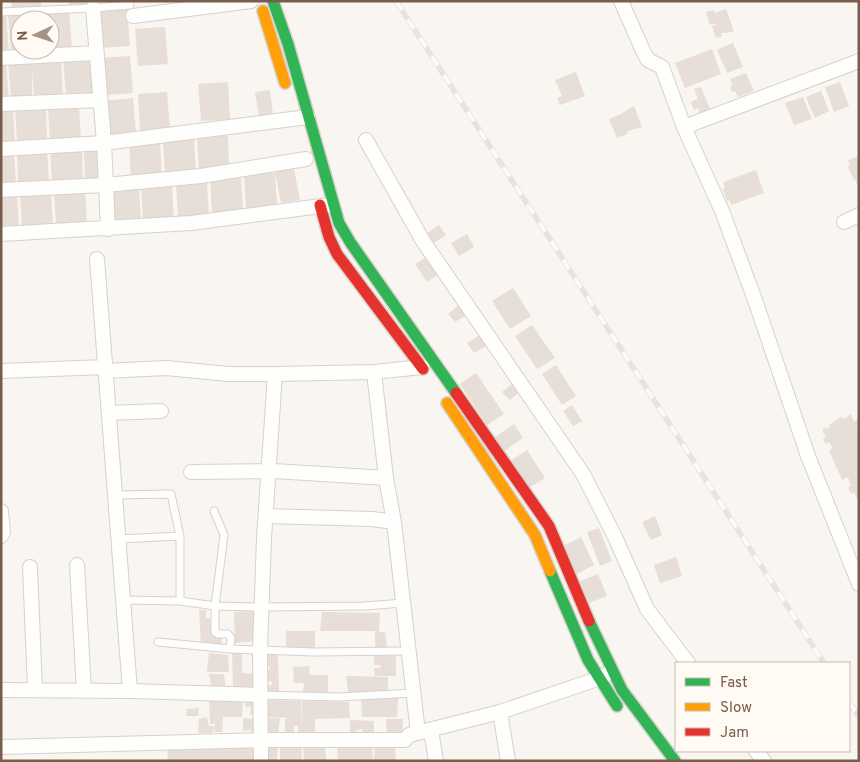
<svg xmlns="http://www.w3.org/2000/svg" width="860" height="762" font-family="Overpass,sans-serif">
<rect width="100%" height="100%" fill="#f9f5f0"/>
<path fill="#e6ded7" d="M11 1H41V7L12 9Z
M69 1H99V4L69 6Z
M127 9 130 46 101 48 98 11Z
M726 9 734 32 721 33 722 36 716 38 712 26 716 25 715 23 710 25 706 12 713 10 715 13Z
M69 11 72 48 50 50V20H40L39 13Z
M38 13V20H20V52H11L8 15Z
M1 14H6L9 51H1Z
M165 27 168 64 138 66 135 29Z
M733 43 743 67 727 73 717 50Z
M712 49 721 74 685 88 675 63Z
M92 56 95 94 66 96 63 59Z
M130 56 133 93 104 95 101 58Z
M61 58 63 96 34 98 32 69V96L11 98 8 61Z
M1 62H6L9 99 1 100Z
M576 72 585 96 560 105 557 98 562 96 555 80Z
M746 73 754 91 738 97 735 91 732 92 730 86 733 85 730 79Z
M228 82 230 119 201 121 198 84Z
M840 82 849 106 834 112 825 87Z
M701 87 711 112 701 116 698 108 694 110 691 102 698 99 694 89Z
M270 90 273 115 259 117 255 92Z
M821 91 829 111 815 118 806 97Z
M167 92 170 129 140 131 138 94Z
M803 97 812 119 794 125 785 103Z
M133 98 136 135 106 138 104 101Z
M634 106 642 127 628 131 627 134 617 138 609 119 619 115Z
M46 107 47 141 17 142 15 108Z
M79 107 81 141 50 143 48 108Z
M1 109H13L15 143H1Z
M197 136H228L229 169 199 171Z
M194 139 196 173 165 175 163 140Z
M129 143H160L162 176 131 178Z
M100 146 99 177 85 180 84 151Z
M50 148H82L83 182 52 183Z
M47 149 49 183 18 184 17 150Z
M1 152H14L16 186H1Z
M859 156V183L857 184 855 179 854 180 848 167 850 166 848 160Z
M293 164 300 200 281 203 274 167Z
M756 170 764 193 731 205 730 200 727 201 723 189 725 188 723 182Z
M275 173 277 207 246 208 244 174Z
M210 178H241L243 212 212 213Z
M176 183H207L209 216 178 218Z
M172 186 174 220 143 222 141 187Z
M139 187 141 221 110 222 108 188Z
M85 190 87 224 56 225 54 191Z
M51 192 53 226 22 227 20 193Z
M17 193 19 227 1 228V194Z
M439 225 446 235 431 245 424 235Z
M467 234 474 247 459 256 451 243Z
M426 257 438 275 427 282 415 264Z
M513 288 531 316 510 329 492 301Z
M459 305 465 316 455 322 448 314Z
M532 325 555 358 537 369 515 336Z
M480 335 487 346 474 353 467 343Z
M556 365 576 396 562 405 542 374Z
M476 373 504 414 487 425 460 384Z
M512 384 519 392 510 400 502 392Z
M572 405 582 421 573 426 563 411Z
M851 414 854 422 858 419 859 420V425L857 427 859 432V502L854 492 851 494 848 487 851 486 848 477 842 480 829 451 833 448 829 442 826 444 823 439 826 437 822 430 826 427 828 429 830 427 829 425 841 417 844 419Z
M514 424 523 438 504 451 495 437Z
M527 450 545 478 527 489 510 461Z
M655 516 662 535 651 540 642 522Z
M599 528 612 561 600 566 587 532Z
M581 537 594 565 575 575 561 547Z
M676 557 682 576 660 583 654 565Z
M598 574 607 596 589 603 580 581Z
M199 610H206V618H210L212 636H221L222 644H201Z
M259 611 257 641 235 643 234 612Z
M322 612 380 613 379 632H385L387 649H375V631H320Z
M286 631H315V649H286Z
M242 650V673L255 674V691H233L232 651Z
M209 653 228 655 229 672H207Z
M265 653 278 654 279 693 266 692 267 686 272 685V682L265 681V670H270L269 666 265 667Z
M374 656H396V676H375L374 668H380L381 665H374Z
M309 666 310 675H328V693L303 692 304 683H294L293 667Z
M209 674H224L226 689 212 690Z
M346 676 388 677V692H348Z
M209 697 243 698 242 717H223L222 732H214L215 724H210Z
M246 697H258V715H250L251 707H245Z
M398 698 397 717H362L361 699Z
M267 700 301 701 302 727V701L349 702 350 718 315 719V737L298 735V726H294V736L285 735V719L290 718 267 717Z
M199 708 198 716H186L187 709Z
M207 717 209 726H214L213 733H198L199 719Z
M243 718 257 719 258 735 251 736V730L243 731Z
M266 718H280L278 737H267Z
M386 719H403L402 736H387Z
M350 720 374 721V736H362V729L356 730 357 737 350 738Z
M301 741 302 761H280V742Z
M255 743V761H168L167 746Z
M278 743 277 761H265L266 744Z
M325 744 326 761H304L303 745Z
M395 744 396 761H374L375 745Z
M337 745 372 746 373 761H338Z"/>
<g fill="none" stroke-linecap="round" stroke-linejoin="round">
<defs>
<path id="lane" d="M1 12 93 8 130 5
M115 495 171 494 180 536
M214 511 224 535 215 606V632L218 634H228L231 638 230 649
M118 539 180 536V601
M123 600 180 601 215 606 261 607 365 606 403 603
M158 642 230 649 313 652 408 651
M261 695 339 697 413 693"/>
<path id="street" d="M621 1 644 53 648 60 662 67 684 127 722 211 755 300 808 456 859 584
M93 8 104 143 108 229
M133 16 251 1
M1 58 96 53
M1 104 100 100
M684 127 859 61
M366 140 423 241 583 474 615 537 647 609 688 663
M1 149 104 143 308 117
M1 190 105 185 201 176 306 159
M844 222 859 215
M1 234 191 223 329 205
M97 259 130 691
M1 371 105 367
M105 371 166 368 228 374H275
M374 372 386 478 394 522 418 733
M109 413 161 411
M191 472 274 471 386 478
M1 511 3 532 1 536
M266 516 372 519 394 522
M77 565 84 691
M30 567 35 690
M1 690 130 691 261 695
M500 712 508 761
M431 730 436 761
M1 747 261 740H405L409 735 500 712 600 678 607 674
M756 751 764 761
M261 761 260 649 264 538 275 374 374 372 422 367"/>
<path id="fast" d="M273 1 288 44 339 223 350 242 456 393
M550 571 588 660 617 706
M589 621 622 690 675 761"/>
<path id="slow" d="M263 11 285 83
M447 403 535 535 550 571"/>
<path id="jam" d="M320 205 329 237 337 254 423 369
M456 393 549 526 589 621"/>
</defs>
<use href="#lane" stroke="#d7d1cb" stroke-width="9"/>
<use href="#street" stroke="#d7d1cb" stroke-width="16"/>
<use href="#fast" stroke="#d9d2cb" stroke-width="14"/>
<use href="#slow" stroke="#d9d2cb" stroke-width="14"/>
<use href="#jam" stroke="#d9d2cb" stroke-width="14"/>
<use href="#lane" stroke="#fefefd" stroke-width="7"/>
<use href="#street" stroke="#fefefd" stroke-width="14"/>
<use href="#fast" stroke="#30b455" stroke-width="11"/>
<use href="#slow" stroke="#ff9f0a" stroke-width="11"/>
<use href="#jam" stroke="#e5322d" stroke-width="11"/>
<defs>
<path id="rail" d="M396 1 824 663
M849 702 859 717"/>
</defs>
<use href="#rail" stroke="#e6e3e7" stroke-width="5.5"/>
<use href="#rail" stroke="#fffaf3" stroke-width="4" stroke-dasharray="11" stroke-linecap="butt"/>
</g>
<rect width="860" height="762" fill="none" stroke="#7a5c4d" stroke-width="5"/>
<rect x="675" y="662" width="175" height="90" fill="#fffaf3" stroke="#cabbb1"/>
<rect x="685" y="678" width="25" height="8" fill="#30b455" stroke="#cabbb1"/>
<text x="720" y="687" font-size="15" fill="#7a5c4d">Fast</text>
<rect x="685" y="703" width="25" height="8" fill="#ff9f0a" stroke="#cabbb1"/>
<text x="720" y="712" font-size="15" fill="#7a5c4d">Slow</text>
<rect x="685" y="728" width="25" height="8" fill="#e5322d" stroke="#cabbb1"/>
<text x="720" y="737" font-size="15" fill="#7a5c4d">Jam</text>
<g transform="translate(35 35) rotate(267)"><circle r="24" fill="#fffaf3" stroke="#cabbb1"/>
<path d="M0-4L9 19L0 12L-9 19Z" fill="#a69286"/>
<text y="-8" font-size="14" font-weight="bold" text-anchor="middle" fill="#7a5c4d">N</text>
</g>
</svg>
